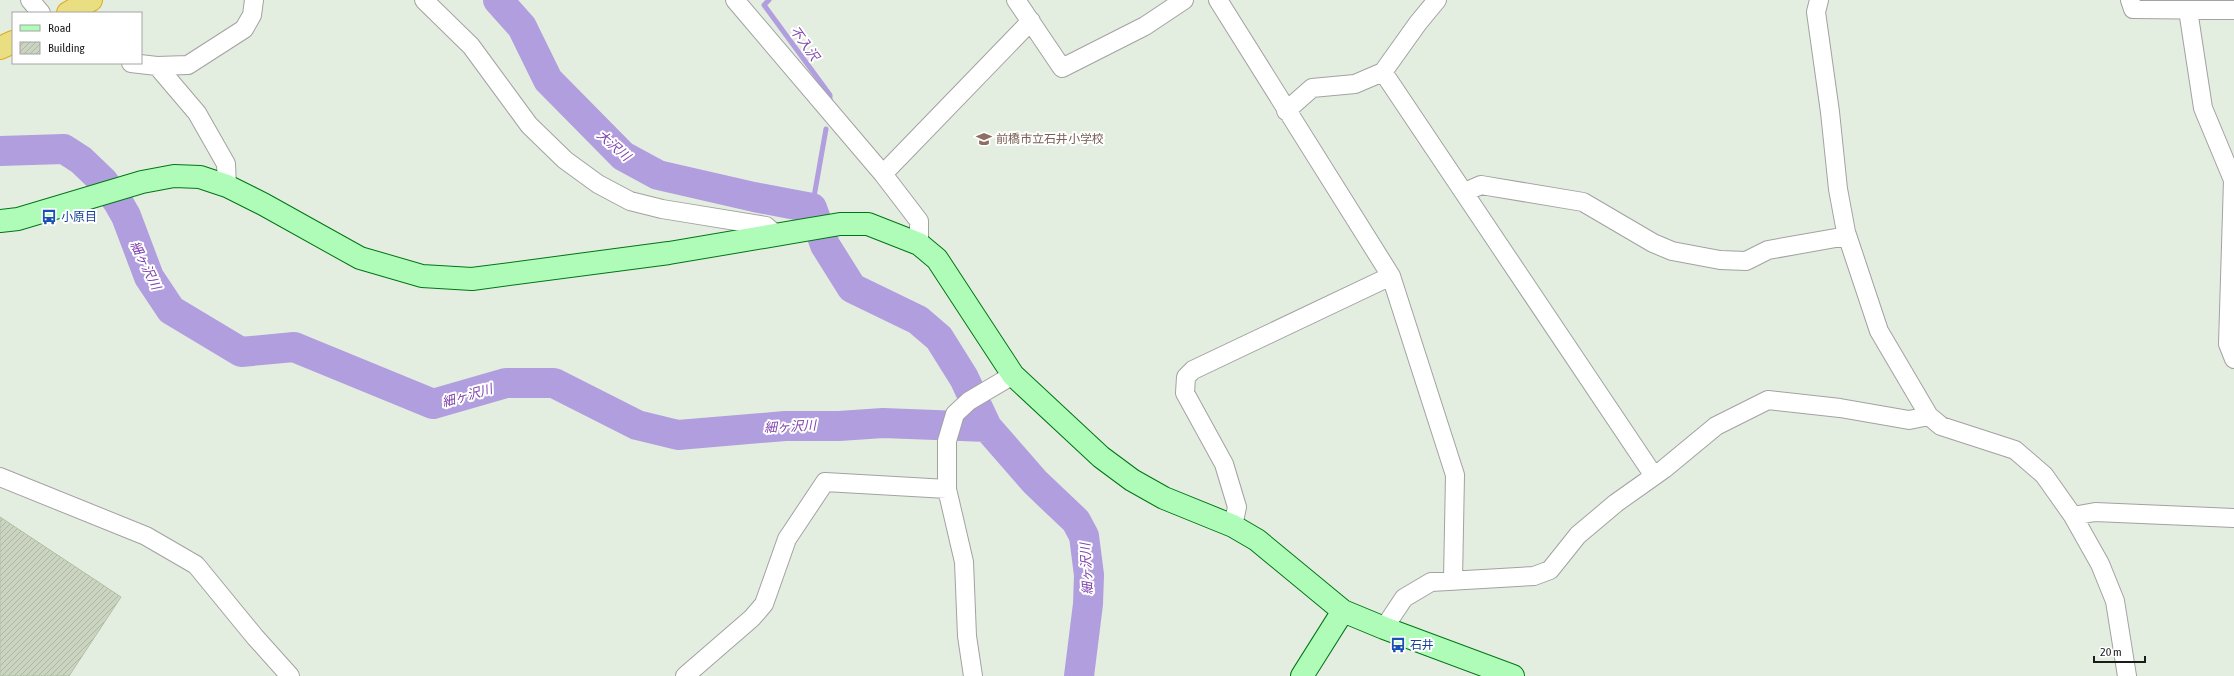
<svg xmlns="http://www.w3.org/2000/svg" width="2234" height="676" font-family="'Asap Condensed','Noto Sans JP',sans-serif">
<defs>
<pattern id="building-hatch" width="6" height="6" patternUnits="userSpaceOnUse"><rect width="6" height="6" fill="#cad4c0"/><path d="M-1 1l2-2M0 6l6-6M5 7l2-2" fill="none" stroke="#adb5a4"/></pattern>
</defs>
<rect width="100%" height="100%" fill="#e4eee0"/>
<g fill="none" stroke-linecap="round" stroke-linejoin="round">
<path stroke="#b19ede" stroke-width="5" d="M769 0 764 5 830 95V102
M812 208 826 129"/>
<path stroke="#b19ede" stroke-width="30" d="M498 0 522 27 548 80 623 156 658 175 754 197 812 208 825 245 852 288 918 320 939 338 964 378 987 427 1035 482 1076 521 1084 536 1089 575 1088 604 1079 676
M0 151 64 149 81 160 103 181 118 202 126 216 149 277 171 310 241 352 294 347 433 404 506 383H554L637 425 678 435 785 426H839L883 423 987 427"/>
</g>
<path fill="url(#building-hatch)" stroke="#b1c0a2" d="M0 517 121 597 69 676H0Z"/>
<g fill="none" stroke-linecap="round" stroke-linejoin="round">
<defs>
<path id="street" d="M30 0 41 13
M424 0 471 46 529 125 565 160 598 184 630 201 662 209 766 226 775 234
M735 0 883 174 919 221V244
M1016 0 1062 68 1145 26 1184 0
M1218 0 1391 276 1455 475 1453 580
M1819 0 1816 12 1830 112 1838 189 1846 232 1879 331 1929 416 1941 426 2015 450 2044 475 2073 516 2100 564 2115 601 2127 676
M2130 0 2133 9 2234 10
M2188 10 2203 108 2233 180 2228 344 2234 359
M131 63 157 66 188 65 244 29 252 15 254 0
M157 66 197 113 226 164 227 186
M1383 72 1654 476
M1286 111 1312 88 1355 84 1383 72 1418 23 1437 0
M883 174 1031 21
M1465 192 1481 185 1583 202 1653 243 1672 251 1720 260 1746 261 1768 250 1847 236
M0 477 146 536 196 565 255 637 290 676
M2073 516 2095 512 2234 518
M1233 526 1237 507 1224 464 1185 393 1186 377 1193 370 1391 276
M1384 628 1404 598 1431 582 1534 576 1550 570 1578 535 1616 503 1664 469 1716 426 1768 400 1840 408 1909 420 1929 416
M685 676 752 618 764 604 787 539 825 482 947 489
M973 676 967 636 964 562 947 489V441L955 414 969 401 1013 375"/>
<path id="secondary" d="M0 221 18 219 142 182 174 176 200 177 227 186 263 204 360 258 422 276 472 279 669 253 840 224H868L919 244 937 259 1013 375 1101 457 1132 480 1164 498 1233 526 1257 540 1343 611 1384 628 1513 676
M1302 676 1343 611"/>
<path id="highway" d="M68 13 91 0
M0 48 13 42"/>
</defs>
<use href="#street" stroke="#a2a2a2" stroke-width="20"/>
<use href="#secondary" stroke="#007515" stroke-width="24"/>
<use href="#highway" stroke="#dea91b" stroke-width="24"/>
<use href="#street" stroke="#fff" stroke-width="18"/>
<use href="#secondary" stroke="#affcb9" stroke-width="22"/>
<use href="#highway" stroke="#eade83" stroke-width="22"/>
</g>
<defs>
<symbol id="school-bare" viewBox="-9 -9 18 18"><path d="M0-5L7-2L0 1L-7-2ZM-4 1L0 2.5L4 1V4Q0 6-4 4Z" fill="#8d6e63" stroke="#fff" stroke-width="2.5" paint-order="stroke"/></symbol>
<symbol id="bus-bare" viewBox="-9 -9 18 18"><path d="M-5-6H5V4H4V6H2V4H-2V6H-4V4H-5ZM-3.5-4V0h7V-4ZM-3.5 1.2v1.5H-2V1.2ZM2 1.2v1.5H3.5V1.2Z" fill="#1a4fb4" stroke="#fff" stroke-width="2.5" paint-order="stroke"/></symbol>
</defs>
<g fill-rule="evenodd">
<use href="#school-bare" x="973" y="128" width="22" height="22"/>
<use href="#bus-bare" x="38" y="206" width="22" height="22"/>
<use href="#bus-bare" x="1387" y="634" width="22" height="22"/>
</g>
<g text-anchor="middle" stroke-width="4" stroke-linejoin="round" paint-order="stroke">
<g font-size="12" fill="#785e54" stroke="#fff" text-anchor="start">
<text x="996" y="143">前橋市立石井小学校</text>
</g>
<g font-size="12" fill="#164399" stroke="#fff" text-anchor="start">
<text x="61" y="221">小原目</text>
<text x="1410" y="649">石井</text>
</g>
<g font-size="13" font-style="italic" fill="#8144ae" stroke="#fff">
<text transform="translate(805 43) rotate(54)" y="5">不入沢</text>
<text transform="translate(614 145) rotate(41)" y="5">大沢川</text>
<text transform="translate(146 265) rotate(64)" y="5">細ヶ沢川</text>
<text transform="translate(467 395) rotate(-16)" y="5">細ヶ沢川</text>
<text transform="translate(790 426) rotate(-3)" y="5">細ヶ沢川</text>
<text transform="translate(1086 569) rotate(-93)" y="5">細ヶ沢川</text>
</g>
</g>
<rect x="12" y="12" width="130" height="52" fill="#ffffff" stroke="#a4a4a4"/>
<rect x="20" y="25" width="20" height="6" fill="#affcb9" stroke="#a4a4a4"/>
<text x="48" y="32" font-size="12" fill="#1b1b1b">Road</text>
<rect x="20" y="42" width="20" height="12" fill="url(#building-hatch)" stroke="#a4a4a4"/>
<text x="48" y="52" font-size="12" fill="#1b1b1b">Building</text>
<path d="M2094 656v6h51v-6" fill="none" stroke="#1b1b1b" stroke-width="2"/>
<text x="2100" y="656" font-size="12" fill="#1b1b1b" stroke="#ffffff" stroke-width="3" paint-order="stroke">20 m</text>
</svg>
